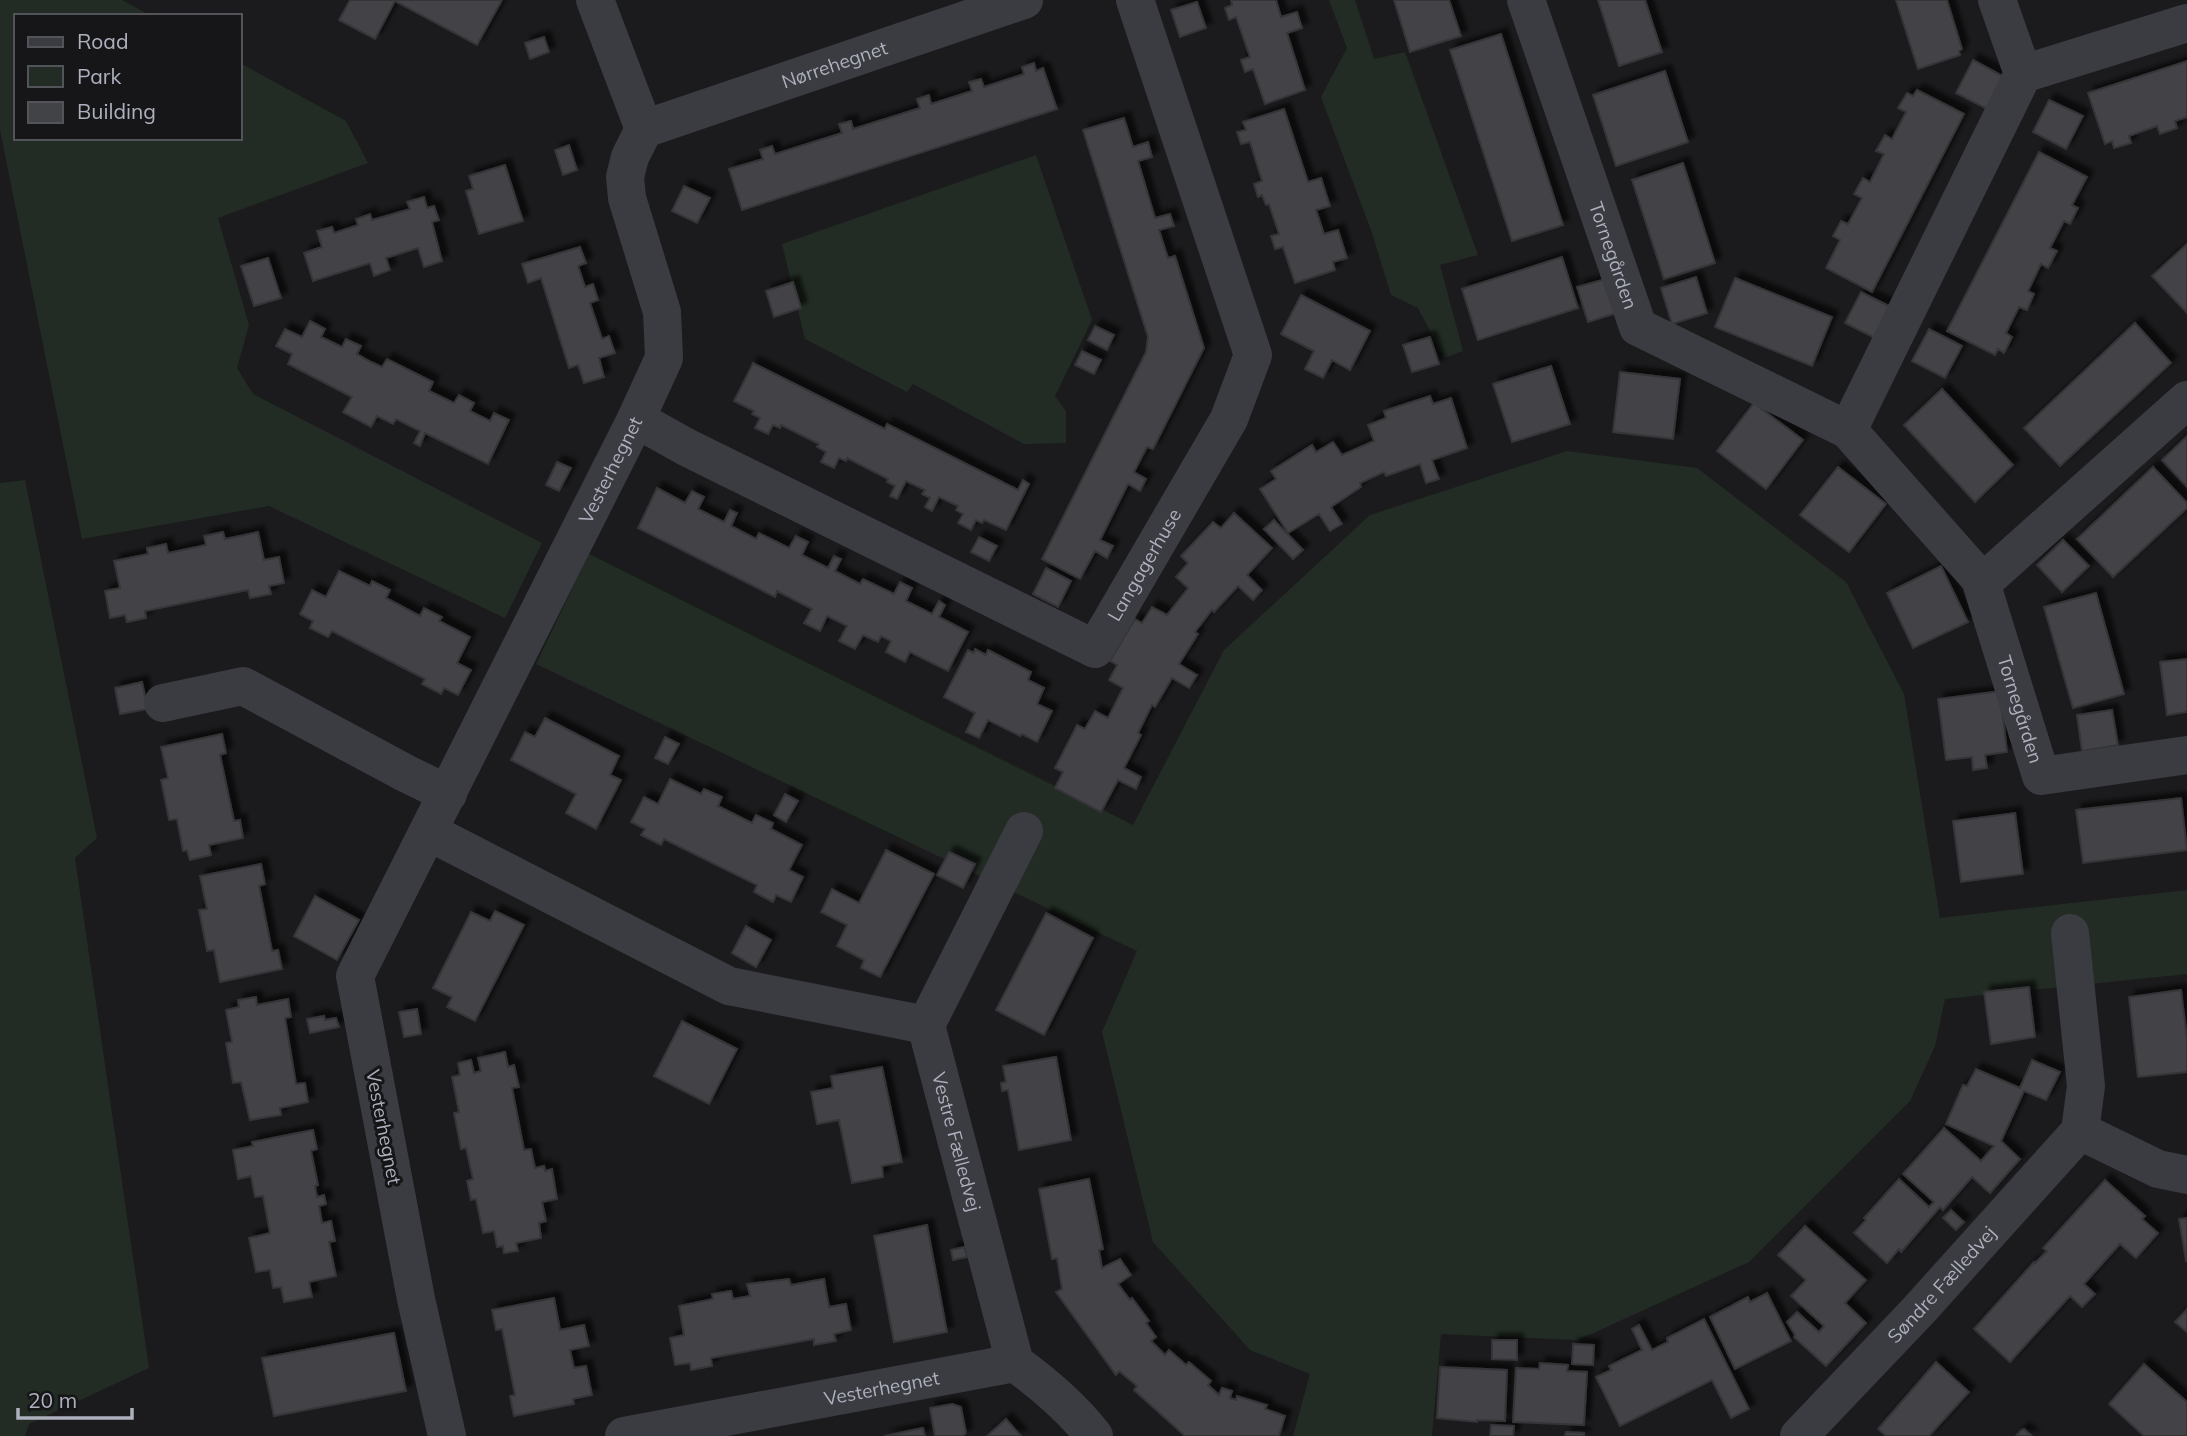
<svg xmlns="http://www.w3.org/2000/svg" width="2187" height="1436" font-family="Mulish,sans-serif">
<defs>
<filter id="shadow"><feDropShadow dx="6" dy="-6" stdDeviation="2" flood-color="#0009"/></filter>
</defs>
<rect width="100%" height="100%" fill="#1b1b1d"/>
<path fill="#222c24" d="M0 0H122L151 16H16V138H240V63L346 121 368 163 218 218 249 325 237 368 253 394 542 543 505 618 269 506 82 539 0 130Z
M1329 0H1355L1374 59 1405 52 1478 255 1440 265 1463 351 1444 358 1418 308 1391 295 1371 230 1321 97 1347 48Z
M1036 155 1092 320 1055 396 1066 411V443L1024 444 913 384 907 392 805 339 782 244Z
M1567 451 1697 468 1846 582 1904 694 1940 918 2187 890V974L1945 999 1935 1046 1910 1101 1749 1262 1578 1340 1441 1334 1432 1436H1293L1310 1374 1250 1350 1153 1242 1102 1032 1137 951 536 664 589 554 1133 825 1224 650 1370 515Z
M25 480 97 838 75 858 149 1368 29 1424 25 1436H0V483Z"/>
<path fill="#424347" stroke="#353539" stroke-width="2" filter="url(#shadow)" d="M350 0H502L477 45 395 1 375 39 339 20Z
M1231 0H1276L1281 17 1297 12 1302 28 1287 33 1305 90 1265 104 1253 69 1245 72 1241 60 1250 57 1236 17 1229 20 1225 8 1232 5Z
M1394 0H1449L1461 36 1410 52Z
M1598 0H1645L1662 52 1619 66Z
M1896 0H1947L1962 49 1959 51 1960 55 1918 69Z
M1197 2 1206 28 1180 37 1171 10Z
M1501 34 1563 225 1512 241 1450 50Z
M544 37 549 52 530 59 525 43Z
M1973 60 2006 78 1989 110 1956 93Z
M2187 61V117L2175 121 2177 128 2160 134 2157 126 2129 136 2131 143 2114 148 2112 141 2105 144 2088 93Z
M1034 63 1036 71 1043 68 1057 109 742 210 729 169 763 159 760 150 772 146 775 154 842 133 839 124 851 121 853 129 920 108 917 99 929 95 931 104 972 91 969 82 981 79 984 87 1024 74 1022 67Z
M1665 71 1688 142 1616 166 1593 95Z
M1917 90 1964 114 1872 292 1826 268 1840 240 1833 236 1841 221 1848 224 1862 198 1854 194 1863 178 1870 182 1884 154 1876 151 1885 135 1892 139 1906 112 1898 108 1907 93 1913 96Z
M2049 100 2083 116 2066 149 2033 132Z
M1284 109 1308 182 1321 178 1330 206 1316 210 1324 234 1338 230 1347 258 1333 262 1335 270 1295 283 1283 247 1275 249 1271 236 1279 234 1269 204 1266 205 1262 195 1258 197 1254 184 1262 181 1250 142 1241 144 1237 132 1246 130 1243 122Z
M1124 118 1133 147 1148 142 1152 157 1138 161 1155 218 1170 214 1174 226 1159 230 1168 258 1175 256 1204 348 1153 449 1147 447 1134 472 1146 479 1140 491 1128 484 1100 540 1113 546 1107 558 1095 551 1080 579 1042 559 1146 352 1148 337 1083 130Z
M569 145 577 170 563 175 555 150Z
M2039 152 2087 177 2072 205 2078 208 2070 224 2064 221 2050 248 2057 251 2048 268 2041 264 2028 291 2034 294 2027 310 2019 307 2006 333 2012 337 2004 353 1998 349 1995 355 1947 331Z
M1683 163 1715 263 1664 279 1632 180Z
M505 165 523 221 479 234 466 191 473 189 469 176Z
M684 186 710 198 697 223 672 211Z
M424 197 427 208 434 206 439 220 432 222 442 261 424 267 418 248 386 258 390 270 374 276 370 263 313 281 304 253 322 247 317 231 332 227 334 233 358 225 356 219 370 214 372 220 410 209 407 202Z
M2187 244V313L2152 276Z
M580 247 586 263 578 266 585 287 593 284 598 300 590 303 602 339 609 336 615 353 599 358 604 377 584 383 578 365 569 368 541 278 528 283 522 264Z
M1562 257 1578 308 1478 340 1462 289Z
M268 258 281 298 254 306 241 266Z
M1613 277 1623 311 1588 322 1577 287Z
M1696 277 1707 313 1672 324 1661 288Z
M1735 278 1832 317 1812 366 1715 327Z
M793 282 801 308 774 317 766 291Z
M1861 292 1893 308 1877 339 1845 323Z
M1301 295 1370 331 1350 370 1332 360 1323 378 1305 369 1314 351 1281 334Z
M310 321 325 329 321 337 342 347 346 339 361 346 357 354 371 362 382 367 387 359 433 382 429 391 454 403 459 395 474 403 470 411 490 421 494 413 509 420 488 464 425 433 420 446 414 443 420 431 396 419 393 424 377 416 371 427 343 412 352 397 288 364 292 354 276 346 285 329 302 337Z
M2135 323 2171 363 2060 466 2024 428Z
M1095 326 1114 335 1107 350 1088 340Z
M1929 329 1962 346 1945 378 1912 361Z
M1430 337 1439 364 1412 372 1403 345Z
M1082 351 1101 360 1094 374 1075 365Z
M753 363 885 429 887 424 1018 490 1023 480 1029 484 1006 530 984 520 982 523 976 520 971 530 958 523 963 514 956 510 958 506 939 497 932 511 925 507 930 498 922 494 925 490 906 481 897 499 890 496 895 486 887 482 888 479 847 458 846 461 839 458 834 468 821 462 826 452 817 447 819 444 781 425 780 428 773 425 768 434 755 428 760 418 752 414 754 411 734 401Z
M1551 366 1570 424 1512 442 1493 384Z
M1620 372 1680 379 1673 439 1613 432Z
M1942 389 2013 465 1975 502 1904 425Z
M1430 396 1433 404 1451 398 1467 448 1432 460 1439 479 1426 483 1420 464 1386 476 1384 472 1360 483 1361 487 1331 507 1342 524 1335 528 1330 531 1319 514 1288 533 1260 489 1276 479 1271 471 1312 445 1316 452 1333 442 1342 455 1374 441 1368 425 1386 418 1384 411Z
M1754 403 1803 440 1766 489 1717 451Z
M2187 436V487L2162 460Z
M557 462 571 468 559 491 546 485Z
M1838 467 1886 504 1849 552 1800 515Z
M2153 467 2187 503V508L2113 577 2077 539Z
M657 488 685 503 692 491 704 497 698 509 724 522 730 510 737 513 731 526 756 539 759 533 789 548 796 536 808 542 802 555 828 568 834 556 841 559 835 571 860 584 863 579 894 594 900 582 912 588 906 601 932 614 939 601 945 605 939 617 968 632 948 671 910 652 905 662 886 652 891 641 881 636 878 642 863 635 855 649 839 641 847 626 827 616 820 631 804 623 812 609 777 591 775 597 638 528Z
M1234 513 1272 548 1247 575 1262 590 1253 600 1238 586 1214 612 1212 610 1195 632 1198 634 1179 664 1197 675 1189 688 1172 678 1155 707 1152 705 1138 733 1141 735 1124 768 1141 777 1136 789 1118 780 1101 812 1055 788 1063 772 1055 768 1077 725 1085 729 1095 711 1108 718 1123 688 1109 680 1117 665 1110 661 1135 619 1142 623 1152 607 1167 615 1188 588 1176 577 1188 563 1181 556 1213 522 1221 528Z
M1274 520 1303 550 1293 559 1264 529Z
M223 532 225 539 258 532 264 560 279 557 284 583 269 586 271 594 250 598 248 590 145 611 146 618 127 622 125 615 110 618 105 591 120 588 114 561 148 554 147 548 166 544 168 553 206 545 204 536Z
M979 537 997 546 989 561 971 552Z
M2063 540 2089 566 2062 592 2037 565Z
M1941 566 1968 622 1913 648 1887 593Z
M1046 568 1071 581 1058 607 1033 594Z
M339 571 370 586 372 581 390 590 386 598 420 616 424 608 442 617 439 621 470 637 457 663 471 670 458 695 444 688 441 694 422 684 425 679 332 631 328 637 310 628 313 621 300 614 312 590 326 597Z
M2096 593 2124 694 2073 708 2044 607Z
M975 649 986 655 988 650 1031 672 1028 680 1044 688 1037 704 1052 711 1037 742 1022 734 1020 736 988 720 979 738 966 732 975 713 944 697 968 650 974 653Z
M2187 659V712L2167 715 2160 662Z
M142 682 148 709 120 714 115 688Z
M2000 691 2007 752 1985 755 1987 768 1973 770 1972 757 1946 760 1938 699Z
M2112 710 2118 745 2082 751 2077 715Z
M545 718 619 756 610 775 621 780 596 829 566 813 576 794 511 760 525 732 535 737Z
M222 734 226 753 220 755 234 821 240 820 243 838 209 845 211 855 190 860 187 850 183 851 177 819 169 820 161 780 168 778 161 747Z
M665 737 679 744 668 764 655 758Z
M670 779 701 794 704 789 722 797 718 806 752 823 756 815 773 823 771 829 802 845 789 870 803 877 791 902 776 895 773 902 754 892 757 885 664 839 661 845 641 835 645 829 631 822 644 797 658 804Z
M785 794 798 801 786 822 774 815Z
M2181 798 2187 850 2083 863 2076 810Z
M2015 813 2023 874 1961 882 1953 821Z
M886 850 934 874 880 977 861 968 864 960 837 946 847 925 821 912 832 889 859 903Z
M949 852 975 864 963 888 937 875Z
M261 864 265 884 259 886 272 951 278 950 282 969 220 982 214 950 207 951 199 910 207 909 200 876Z
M315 896 359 920 337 960 294 936Z
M495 911 524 925 475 1021 447 1007 452 997 433 988 471 912 490 921Z
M1046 913 1093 938 1044 1035 996 1010Z
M746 926 771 940 756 967 732 953Z
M2029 987 2035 1037 1991 1044 1984 992Z
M2181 990 2187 1039V1072L2138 1077 2129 997Z
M256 997 257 1005 288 999 291 1017 285 1018 296 1084 305 1083 308 1102 280 1108 281 1115 250 1120 241 1082 233 1083 226 1043 232 1042 226 1010 239 1007 238 1000Z
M417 1009 421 1034 404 1037 399 1012Z
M324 1016 325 1020 336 1018 339 1027 310 1033 307 1019Z
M682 1021 737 1049 709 1104 654 1076Z
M505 1052 508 1067 514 1065 519 1087 512 1088 524 1150 531 1149 535 1168 544 1166 545 1171 552 1169 557 1199 542 1202 546 1221 539 1223 541 1238 516 1243 518 1251 504 1253 503 1246 497 1247 494 1231 483 1233 476 1199 471 1200 467 1181 473 1179 466 1148 461 1149 454 1113 459 1112 452 1077 460 1075 458 1063 471 1060 474 1073 481 1071 478 1058Z
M1056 1057 1071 1140 1019 1150 1008 1090 1002 1091 1001 1083 1006 1082 1003 1066Z
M2032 1060 2060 1072 2046 1100 2024 1091 2001 1141 2020 1159 1990 1193 1972 1177 1943 1210 1940 1207 1901 1252 1899 1249 1887 1263 1854 1233 1866 1220 1864 1218 1899 1179 1929 1207 1934 1202 1903 1174 1944 1128 1981 1161 1994 1146 1946 1124 1963 1085 1967 1086 1976 1069 2020 1088Z
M882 1067 902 1162 882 1166 883 1177 852 1183 839 1120 817 1124 811 1092 833 1088 831 1076Z
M313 1130 317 1149 311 1151 318 1185 315 1186 317 1197 324 1195 326 1204 319 1206 322 1223 331 1221 335 1241 329 1242 336 1276 309 1282 312 1297 284 1302 281 1287 273 1288 270 1270 256 1272 249 1238 270 1233 263 1196 255 1197 251 1176 238 1179 233 1150 253 1146 252 1142Z
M1089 1179 1103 1249 1099 1250 1102 1268 1120 1259 1131 1275 1118 1284 1130 1300 1132 1298 1149 1321 1146 1323 1156 1337 1151 1341 1165 1355 1169 1350 1186 1365 1189 1362 1211 1381 1208 1385 1219 1395 1222 1388 1232 1391 1230 1398 1236 1400 1237 1396 1267 1405 1265 1409 1285 1416 1279 1436H1185L1134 1390 1137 1386 1119 1371 1116 1375 1056 1292 1062 1289 1057 1258 1052 1259 1039 1189Z
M2105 1180 2145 1216 2142 1219 2158 1233 2136 1258 2120 1244 2084 1284 2095 1294 2082 1307 2070 1296 2010 1362 1974 1329 2034 1262 2035 1263 2047 1251 2043 1248Z
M1951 1210 1964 1222 1956 1230 1943 1218Z
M2187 1218V1260L2186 1261 2179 1219Z
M927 1225 947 1332 894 1342 874 1236Z
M1805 1226 1866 1280 1845 1303 1866 1323 1826 1366 1794 1337 1795 1335 1787 1322 1797 1312 1819 1332 1824 1326 1791 1296 1806 1280 1778 1255Z
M964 1247 967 1257 953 1260 951 1250Z
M789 1279 791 1285 824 1279 829 1307 846 1304 851 1330 834 1334 836 1341 814 1345V1339L711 1358 712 1366 691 1370 690 1363 675 1365 670 1338 684 1335 679 1306 713 1299 712 1294 731 1291 733 1299 750 1296 747 1284Z
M1767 1293 1791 1341 1735 1369 1710 1317 1748 1297 1750 1302Z
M554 1298 560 1330 584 1325 589 1346 570 1350 574 1368 586 1366 592 1395 573 1399 574 1404 514 1416 510 1396 515 1395 502 1329 496 1330 492 1310Z
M2187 1309V1332L2175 1322Z
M1704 1319 1749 1409 1731 1418 1712 1380 1620 1426 1596 1377 1611 1370 1609 1366 1642 1350 1632 1329 1639 1325 1652 1350 1668 1342 1667 1338Z
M394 1333 406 1391 274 1416 262 1358Z
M1492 1340H1517V1360L1492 1359Z
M1573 1344 1594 1345 1593 1365 1572 1364Z
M1936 1362 1969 1392 1929 1436H1886L1878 1429Z
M1540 1363 1568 1365 1567 1371 1587 1372 1584 1425 1513 1422 1516 1368 1539 1369Z
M2144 1364 2187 1402V1436H2144L2109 1404Z
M1440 1367 1507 1370 1505 1421 1477 1420V1422L1437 1418Z
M952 1404 961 1407 966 1433 963 1436H935L930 1408Z
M1006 1419 1021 1436H987Z
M1491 1425 1514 1426 1513 1436H1490Z
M923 1428 925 1436H884Z
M2024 1429 2032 1436H2016L2021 1430Z
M1566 1432 1584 1433V1436H1565Z"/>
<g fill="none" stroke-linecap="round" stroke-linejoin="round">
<g stroke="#3b3c42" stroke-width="38">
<path d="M595 0 644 129"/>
<path id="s1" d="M1526 0 1638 327 1848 430 1980 579 2041 776 2187 755"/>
<path d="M1997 0 2023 74"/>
<path id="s2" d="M644 129 1024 0"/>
<path id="s3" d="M636 419 686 447 1095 649 1229 419 1253 355 1135 0"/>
<path d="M1848 430 2023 74 2187 23"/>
<path d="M1982 583 2187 400"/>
<path d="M163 703 243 686 407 774 448 794"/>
<path id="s4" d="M1024 831 926 1025 1015 1363C1044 1384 1072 1408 1094 1436"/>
<path d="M429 832 729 986 926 1025"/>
<path d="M2080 1131 2158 1169 2187 1175"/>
<path id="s5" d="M447 1436 416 1299 355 976 636 419 664 358 662 312 627 198 625 177 630 157 644 129"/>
<path id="s6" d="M624 1436 1015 1363"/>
<path id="s7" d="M1799 1436 1919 1310 2080 1131 2086 1086 2070 933"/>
</g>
</g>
<g text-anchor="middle" stroke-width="6" stroke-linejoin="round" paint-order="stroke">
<g font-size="19" fill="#adb0bd" stroke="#161618">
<text dy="7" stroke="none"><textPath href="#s2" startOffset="201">Nørrehegnet</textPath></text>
<text dy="7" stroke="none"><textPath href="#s1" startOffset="270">Tornegården</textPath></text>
<text dy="7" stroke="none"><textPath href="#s5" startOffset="1036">Vesterhegnet</textPath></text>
<text dy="7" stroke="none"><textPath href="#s3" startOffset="611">Langagerhuse</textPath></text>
<text dy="7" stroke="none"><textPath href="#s1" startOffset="915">Tornegården</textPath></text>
<text transform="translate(384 1127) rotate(79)" y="7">Vesterhegnet</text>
<text dy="7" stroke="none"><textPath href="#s4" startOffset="338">Vestre Fælledvej</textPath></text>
<text dy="7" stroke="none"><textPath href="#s7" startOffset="208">Søndre Fælledvej</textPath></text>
<text dy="7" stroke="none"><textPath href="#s6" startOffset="262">Vesterhegnet</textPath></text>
</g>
</g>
<rect x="14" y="14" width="228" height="126" fill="#161618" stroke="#52545a" stroke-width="2"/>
<rect x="28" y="37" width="35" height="10" fill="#3b3c42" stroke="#52545a" stroke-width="2"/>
<text x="77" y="49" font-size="21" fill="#adb0bd">Road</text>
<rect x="28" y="66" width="35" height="21" fill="#222c24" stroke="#52545a" stroke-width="2"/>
<text x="77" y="84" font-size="21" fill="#adb0bd">Park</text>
<rect x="28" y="102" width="35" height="21" fill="#424347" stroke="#52545a" stroke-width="2"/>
<text x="77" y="119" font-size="21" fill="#adb0bd">Building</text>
<path d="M18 1408v10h114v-10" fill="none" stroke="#adb0bd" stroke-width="3.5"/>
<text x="28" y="1408" font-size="21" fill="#adb0bd" stroke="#161618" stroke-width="5" paint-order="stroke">20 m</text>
</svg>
